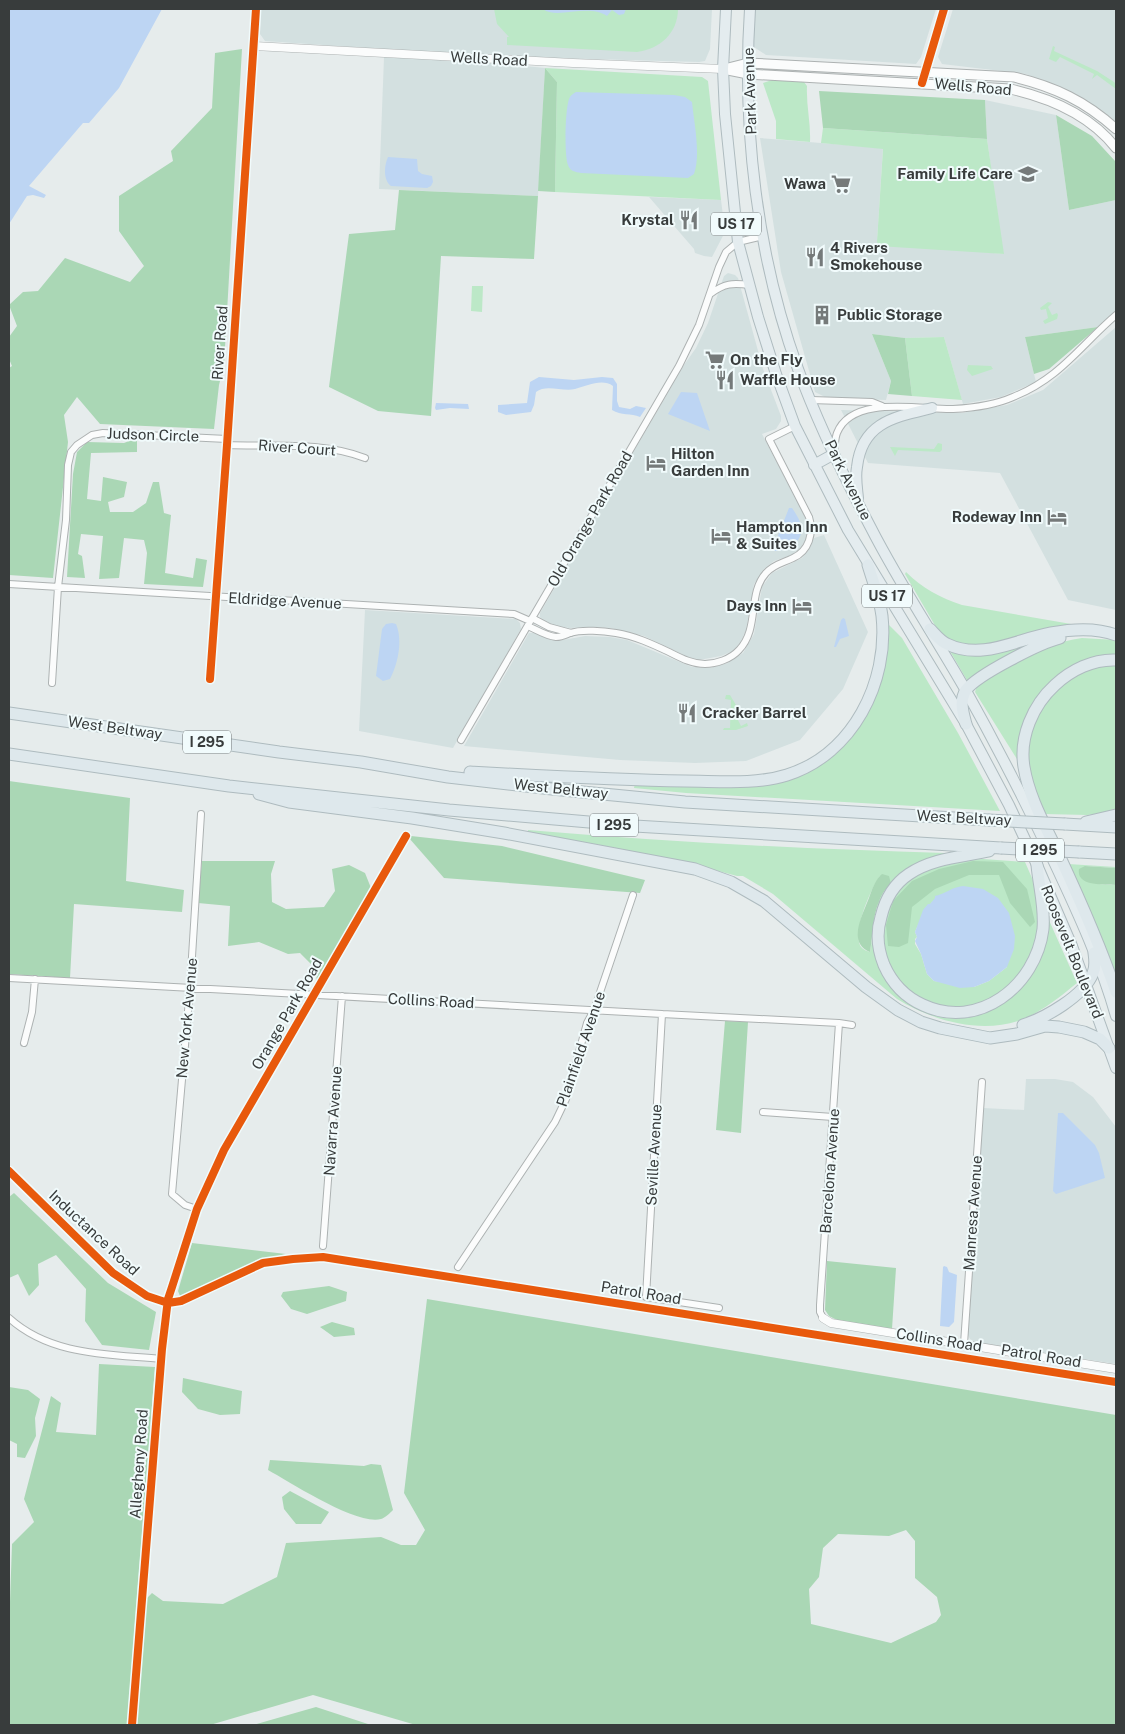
<svg xmlns="http://www.w3.org/2000/svg" width="1125" height="1734" font-family="'Public Sans',sans-serif">
<rect width="100%" height="100%" fill="#e6ecec"/>
<path fill="#d3e0e0" d="M261 9H712L710 49 705 61 699 62 483 56 265 41 260 34Z
M755 9H936L921 57 916 64 766 55 754 47 753 42Z
M953 9 1116 10V123L1076 94 1026 74 942 64 938 57Z
M384 57 494 63 545 68 538 196 379 189Z
M985 100 1056 115 1069 210 1116 200V310L1098 327 1025 337 1036 382 1001 397 963 404 944 337 905 338 872 334 891 381 886 400 827 398 815 392 781 272 760 138 883 148 877 241 1003 254 987 139Z
M649 197 721 200 725 232 712 257 704 256 695 253 694 249Z
M728 273 735 275 738 278 763 369 781 416V421L776 429 762 434 805 517 808 526 806 539 800 549 791 555 774 561 764 569 754 584 746 630 740 643 733 651 721 656 699 660 688 657 644 636 611 628 593 627 569 628 551 625 544 622 540 617V613L684 365 696 348 708 323 724 276Z
M1116 327V610L1068 600 1000 473 868 463 841 410 962 413 1007 405 1043 390Z
M824 535 868 632 843 689 800 740 746 761 695 763 620 760 464 746 529 633H537L550 639 563 640 585 636 610 637 627 640 692 667 710 668 728 663 743 653 754 634 762 587 772 573 802 558 808 551 814 538Z
M365 610 516 619 520 623 521 629 453 748 359 731Z
M1026 1079H1055L1073 1082 1093 1097 1116 1127V1364L975 1342 970 1339 967 1333 983 1108 1024 1110Z"/>
<path fill="#bce8c7" fill-rule="evenodd" d="M494 9H678C678 33 660 49 637 52L507 45V37H509L497 24Z
M1053 46 1055 47 1054 51 1097 71 1114 82 1116 84V89L1097 75 1092 79 1094 74 1060 57 1056 62 1049 59Z
M545 68 702 77 708 81 721 200 555 192 557 82Z
M772 80 804 82 807 86C806 105 811 123 810 142L776 139V121L763 83Z
M823 128 987 139 1004 254 878 246 877 241 883 149 821 143Z
M472 286H483L482 312 471 311Z
M1048 302 1052 303 1048 307 1052 315 1057 313 1058 315 1057 319 1045 324 1043 321 1048 318 1046 309 1041 310 1040 308Z
M944 337 962 400 912 396 905 338Z
M968 365 991 366 993 369 972 376 967 370Z
M938 443 942 444V450L940 452 898 450 895 456 890 447 934 449Z
M906 572C922 588 941 598 962 605L1077 625 968 682 905 574Z
M886 622 902 638 958 733 1000 811 686 793 634 788 635 783 794 776 862 719Z
M1082 638 1116 640V658L1046 689 1020 764 975 692 977 686C1011 666 1043 643 1082 638Z
M1116 665V811L1087 815 1044 814 1027 765 1031 727 1046 699 1068 679 1096 666Z
M726 695H730L739 710 734 712 741 726 747 723 748 726 736 730H723L724 728H730L731 700 725 699Z
M528 830C667 842 805 849 945 853V857L922 864 879 914 884 972 941 1016 1016 990 1048 918 1077 983C1061 996 1045 1009 1026 1018 984 1036 933 1021 897 999L773 894 743 876H737C668 856 598 845 528 832ZM880 876 891 884 882 895 878 902 870 952C867 951 864 950 862 948 850 936 871 888 880 876Z
M983 859 1025 862 1035 885 1041 916 1033 956 1004 993 969 1009 926 1004 901 985 888 962 883 944 884 927 889 909 894 898 902 888 909 881 920 874 941 865 969 860ZM946 893 1007 967 989 981 974 987 934 981 927 974 921 954 915 944V939L917 937 915 932C923 915 927 902 946 893Z
M1068 864 1116 867V868L1085 866 1098 884 1116 885V983Z"/>
<path fill="#aad7b5" fill-rule="evenodd" d="M242 49 224 365 219 385 214 429 100 424 77 397 64 415 68 442 53 578 9 575V368L12 366 9 359V337L17 326 9 305 23 292 38 291 65 258 130 282 144 266 119 231V196L173 161 171 151 212 108 215 53Z
M545 68 557 82 555 192 538 191Z
M819 91 985 100 987 139 823 128Z
M1056 115 1092 136 1115 161 1116 200 1069 210Z
M399 190 538 196 534 259 441 256 431 416 378 411 329 387 349 234 395 230Z
M1098 327 1049 369 1034 374 1025 337Z
M872 334 905 338 912 396 888 394 891 381Z
M137 438V452L91 453 87 499 101 501 103 477 127 482 124 497 108 502 110 512H133L146 503 153 482H159L164 513 171 515 165 573 193 578 196 558 207 560 203 587 144 584 147 553 144 540 124 538 119 578 99 579 103 536 81 534 78 554 82 556 85 578 67 577 73 474 77 452 87 442 124 443Z
M9 781 130 798 126 881 184 890 182 912 74 904 70 978 9 974Z
M411 836 502 846 645 880 640 893 444 878 409 838Z
M202 861H275L271 874 272 902 286 909 324 907 335 891 332 869 349 865 365 873 371 888 317 980 314 967 300 953 288 954 259 942 228 946 230 906 198 903Z
M973 861 1003 862 1027 889 1035 922 1030 927 1010 903 999 875H969L935 889 912 907 908 943 899 947 888 946 886 925 893 901 912 881 939 869Z
M1085 866 1116 868V885C1104 884 1076 887 1079 869Z
M882 874 889 876 891 884C872 900 874 930 870 952 845 942 865 911 870 895 873 887 876 879 882 874Z
M725 1021 748 1022 741 1133 716 1130Z
M14 1193 108 1283 156 1312 149 1350 102 1345 85 1321 86 1289 56 1255 38 1264 39 1285 29 1296 18 1274 9 1278V1197Z
M192 1243 286 1254 257 1261 180 1296 178 1291Z
M827 1261 896 1268 892 1329 837 1320 829 1316 825 1310Z
M329 1286 347 1292 346 1301 307 1314 291 1309 281 1296 283 1292Z
M427 1299 1116 1415V1725H416L313 1695 210 1725H136L146 1599 152 1593 163 1601 223 1604 277 1577 286 1543 381 1537 401 1545H416L425 1530 404 1493ZM906 1530 915 1541V1578L937 1597 941 1615 936 1622 891 1643 811 1624 809 1589 819 1577 823 1548 838 1534 889 1536Z
M332 1322 354 1328 355 1335 334 1337 320 1327Z
M99 1364 155 1367 127 1725H9V1604L10 1602 12 1544 34 1522 24 1499 51 1396 61 1403 56 1432 96 1435Z
M183 1378 242 1391 240 1414 220 1415 198 1409 182 1392Z
M9 1387 28 1390 40 1399 35 1418 36 1436 25 1458 17 1457V1444L9 1440Z
M270 1460 364 1466 371 1464 381 1465 393 1510C390 1513 385 1518 381 1519 357 1526 290 1482 268 1470Z
M290 1491 329 1512 321 1524H296L284 1509 282 1497Z
M316 1707 371 1725H253Z"/>
<path fill="#bdd5f3" d="M9 9H162L119 88 89 123H83L29 186 46 195 44 198 33 195 27 196 9 224Z
M543 9H626L624 14 619 15 612 10 607 16C587 3 557 20 543 9Z
M576 92 674 95 685 97 692 102C694 123 701 154 694 174L688 178 581 173C575 172 570 171 568 165 564 156 565 104 570 97 571 95 574 93 576 92Z
M388 157 417 159 418 171 422 174 432 176 433 182 431 186 427 188 391 186C383 180 384 166 388 157Z
M539 377 574 380 602 377 613 378 617 384V401L619 407 630 409 636 406 646 408 640 417C631 413 621 416 612 410L613 386C602 378 587 386 575 389 563 392 546 384 536 392L534 405 531 412 506 415 498 412V405L527 403 530 382Z
M681 392 697 393 710 431 668 414Z
M436 403 468 404 469 409 450 408 436 410 435 408Z
M789 508H792C795 512 798 517 800 522 807 540 788 552 772 551Z
M843 618 845 619 849 636 840 639 836 647H834L841 620Z
M392 623 396 624C403 640 398 664 390 679L383 681 376 676 382 629 386 624Z
M963 886 983 889 998 898 1009 913 1015 936 1014 949 1007 967 989 981 974 987 960 988 934 981 927 974 921 954 915 941 917 937 915 932 923 910 928 904H930L935 898V896C945 894 952 887 963 886Z
M1058 1113H1063L1095 1145 1099 1153 1105 1178 1056 1194 1053 1191Z
M944 1266 947 1267 949 1272 957 1275 954 1322 949 1327 940 1326 943 1267Z"/>
<g fill="none" stroke-linecap="round" stroke-linejoin="round">
<defs>
<path id="minor" d="M710 294C725 283 732 283 750 285
M811 400 872 402 882 406
M227 445C273 447 321 441 365 458
M834 451C835 445 835 438 837 433 852 394 922 410 953 409 972 408 995 405 1013 397 1060 378 1079 347 1116 315
M9 584 514 614 530 621
M532 618 549 627 571 633
M528 626C537 630 546 636 556 637 562 637 565 635 570 633 582 629 604 631 616 633 635 636 652 644 669 652 681 658 692 664 705 664 716 664 731 659 739 650 760 628 747 594 766 573 774 564 783 563 793 558 809 551 814 533 809 517L769 439 795 426
M210 679 254 46
M52 683 58 587 66 520 68 465 71 452 77 445 92 435 103 433 227 439
M461 740 679 366 699 325 719 267 726 252 738 242 763 236
M9 978 662 1014 839 1023 852 1025
M662 1014 646 1297 719 1308
M24 1043 32 1012 35 979
M763 1112 833 1117
M9 1171 113 1273 147 1296 168 1303 181 1301 263 1263 293 1259 323 1257 1116 1382
M197 1209 185 1205 172 1194 190 988 201 814
M323 1246 342 996
M458 1267 555 1122 566 1099 587 1023 594 1010 633 895
M9 1318C51 1356 108 1354 161 1359
M823 1318 820 1312V1305L839 1023
M964 1344 982 1082
M132 1725 162 1349 168 1299 172 1287 197 1209 224 1150 406 836"/>
<path id="tertiary" d="M256 9 254 46 573 63 723 69
M922 83 944 9
M823 1318 831 1323 1116 1369"/>
<path id="secondary" d="M728 68 748 63 1014 77C1055 87 1085 101 1116 129
M723 69 748 74 1010 89C1050 98 1090 115 1116 148"/>
<path id="trunk" d="M726 9 723 69 725 114 738 242 758 317 776 374 795 426 848 530 966 724 1009 805 1037 865 1072 946 1116 1068
M750 9C742 129 757 256 798 369 818 424 844 477 871 528 899 583 934 635 965 689 997 746 1027 805 1055 864 1078 913 1101 963 1116 1016
M814 465 834 454
M858 498C857 488 855 477 857 467 862 422 895 417 932 408"/>
<path id="motorway" d="M930 629C935 634 940 641 947 644 982 661 1017 639 1051 633 1072 629 1097 628 1116 635
M1116 660C1093 659 1071 670 1055 685 1033 705 1019 737 1024 767 1029 798 1046 827 1059 855 1080 900 1100 945 1116 992
M9 713 279 752 361 762 448 777 552 789 685 802 988 820
M966 724C963 713 959 701 966 690 977 675 1040 643 1060 638
M9 754 229 786 449 810 635 826 1001 848
M470 772C542 776 613 780 685 781 718 781 755 785 787 775 853 754 889 682 882 616 880 599 873 582 868 565
M259 794 289 802 412 818 504 833 695 869 731 882 764 901 866 987 898 1010 921 1022 940 1028 990 1038 1017 1034 1045 1026 1059 1027 1084 1032 1100 1039 1109 1048
M1086 822 1116 815
M1065 824 1116 827
M989 851C962 857 933 858 909 874 894 884 885 900 881 917 876 933 878 950 884 965 892 983 905 997 923 1005 978 1031 1036 986 1043 929 1045 907 1039 887 1037 865
M1079 852 1116 854
M1023 1025C1045 1018 1084 996 1093 973 1096 966 1095 960 1094 953"/>
</defs>
<use href="#minor" stroke="#adb2b2" stroke-width="8"/>
<use href="#tertiary" stroke="#adb2b2" stroke-width="9"/>
<use href="#secondary" stroke="#adb2b2" stroke-width="11"/>
<use href="#trunk" stroke="#aebbbf" stroke-width="12"/>
<use href="#motorway" stroke="#aebbbf" stroke-width="13"/>
<use href="#minor" stroke="#fbfcfc" stroke-width="6"/>
<use href="#tertiary" stroke="#fbfcfc" stroke-width="8"/>
<use href="#secondary" stroke="#fbfcfc" stroke-width="9"/>
<use href="#trunk" stroke="#e4ecef" stroke-width="10"/>
<use href="#motorway" stroke="#dee8ec" stroke-width="11"/>
<defs>
<path id="motorway-bridge" d="M988 820 1065 824
M1001 848 1079 852"/>
</defs>
<use href="#motorway-bridge" stroke="#aebbbf" stroke-width="13" stroke-linecap="butt"/>
<use href="#motorway-bridge" stroke="#dee8ec" stroke-width="11"/>
<defs>
<path id="cycleway" d="M922 83 944 9
M210 679 227 445 256 9
M9 1171 113 1273 147 1296 168 1303 181 1301 263 1263 293 1259 323 1257 1116 1382
M132 1725 162 1349 168 1299 172 1287 197 1209 224 1150 406 836"/>
</defs>
<use href="#cycleway" stroke="#f1fbfc" stroke-width="11"/>
<use href="#cycleway" stroke="#e8590c" stroke-width="8"/>
</g>
<defs>
<symbol id="school-bare" viewBox="-9 -9 18 18"><path d="M0-5L7-2L0 1L-7-2ZM-4 1L0 2.5L4 1V4Q0 6-4 4Z" fill="#757a7a" stroke="#f1fbfc" stroke-width="2.5" paint-order="stroke"/></symbol>
<symbol id="supermarket-bare" viewBox="-9 -9 18 18"><path d="M-6-5.5h2.5l.6 2H6L4.5 2H-2.5L-4.4-4H-6ZM-1.5 3.2a1.3 1.3 0 1 0 .1 0ZM3 3.2a1.3 1.3 0 1 0 .1 0Z" fill="#757a7a" stroke="#f1fbfc" stroke-width="2.5" paint-order="stroke"/></symbol>
<symbol id="restaurant-bare" viewBox="-9 -9 18 18"><path d="M-5-6h1v4h1v-4h1v4h1v-4h1v5L-1.5 .5V6h-2V.5L-5-1ZM5-6V6H3V1.5H1.5Q1.5-4 5-6Z" fill="#757a7a" stroke="#f1fbfc" stroke-width="2.5" paint-order="stroke"/></symbol>
<symbol id="building-bare" viewBox="-9 -9 18 18"><path d="M-4-6H4V6H1V3H-1V6H-4ZM-2.5-4.3h1.7v1.8h-1.7ZM.8-4.3h1.7v1.8H.8ZM-2.5-1h1.7V.8h-1.7ZM.8-1h1.7V.8H.8Z" fill="#757a7a" stroke="#f1fbfc" stroke-width="2.5" paint-order="stroke"/></symbol>
<symbol id="hotel-bare" viewBox="-9 -9 18 18"><path d="M-6-4.5h1.5V1H6V5H4.5V3h-9V5H-6ZM-4 0a1.8 1.8 0 1 1 3.6 0ZM.5 0V-2.5h3Q6-2.5 6 0Z" fill="#757a7a" stroke="#f1fbfc" stroke-width="2.5" paint-order="stroke"/></symbol>
</defs>
<g fill-rule="evenodd">
<use href="#school-bare" x="1014" y="160" width="28" height="28"/>
<use href="#supermarket-bare" x="827" y="170" width="28" height="28"/>
<use href="#restaurant-bare" x="675" y="206" width="28" height="28"/>
<use href="#restaurant-bare" x="801" y="243" width="28" height="28"/>
<use href="#building-bare" x="808" y="301" width="28" height="28"/>
<use href="#supermarket-bare" x="701" y="346" width="28" height="28"/>
<use href="#restaurant-bare" x="711" y="366" width="28" height="28"/>
<use href="#hotel-bare" x="642" y="449" width="28" height="28"/>
<use href="#hotel-bare" x="1043" y="503" width="28" height="28"/>
<use href="#hotel-bare" x="707" y="522" width="28" height="28"/>
<use href="#hotel-bare" x="788" y="592" width="28" height="28"/>
<use href="#restaurant-bare" x="673" y="699" width="28" height="28"/>
</g>
<g text-anchor="middle" stroke-width="4" stroke-linejoin="round" paint-order="stroke">
<g fill="#f1fbfc" stroke="#707576" stroke-width="1">
<rect x="711" y="212.5" width="50" height="23" rx="4"/>
<rect x="862" y="584.5" width="50" height="23" rx="4"/>
<rect x="183" y="730.5" width="48" height="23" rx="4"/>
<rect x="590" y="813.5" width="48" height="23" rx="4"/>
<rect x="1016" y="838.5" width="48" height="23" rx="4"/>
</g>
<g font-size="14" font-weight="bold" fill="#383c3c">
<text x="736" y="229">US 17</text>
<text x="887" y="601">US 17</text>
<text x="207" y="747">I 295</text>
<text x="614" y="830">I 295</text>
<text x="1040" y="855">I 295</text>
</g>
<g font-size="15" fill="#383c3c" stroke="#f1fbfc">
<text transform="translate(489 59) rotate(3)" y="5">Wells Road</text>
<text transform="translate(973 87) rotate(5)" y="5">Wells Road</text>
<text transform="translate(750 91) rotate(-92)" y="5">Park Avenue</text>
<text transform="translate(220 343) rotate(-86)" y="5">River Road</text>
<text transform="translate(153 435) rotate(2)" y="5">Judson Circle</text>
<text transform="translate(297 448) rotate(4)" y="5">River Court</text>
<text transform="translate(848 480) rotate(64)" y="5">Park Avenue</text>
<text transform="translate(590 519) rotate(-60)" y="5">Old Orange Park Road</text>
<text transform="translate(285 601) rotate(3)" y="5">Eldridge Avenue</text>
<text transform="translate(115 728) rotate(8)" y="5">West Beltway</text>
<text transform="translate(561 789) rotate(6)" y="5">West Beltway</text>
<text transform="translate(964 818) rotate(3)" y="5">West Beltway</text>
<text transform="translate(1072 952) rotate(68)" y="5">Roosevelt Boulevard</text>
<text transform="translate(431 1001) rotate(3)" y="5">Collins Road</text>
<text transform="translate(287 1014) rotate(-60)" y="5">Orange Park Road</text>
<text transform="translate(187 1018) rotate(-85)" y="5">New York Avenue</text>
<text transform="translate(581 1049) rotate(-71)" y="5">Plainfield Avenue</text>
<text transform="translate(333 1121) rotate(-86)" y="5">Navarra Avenue</text>
<text transform="translate(654 1155) rotate(-87)" y="5">Seville Avenue</text>
<text transform="translate(830 1171) rotate(-86)" y="5">Barcelona Avenue</text>
<text transform="translate(973 1213) rotate(-86)" y="5">Manresa Avenue</text>
<text transform="translate(94 1233) rotate(43)" y="5">Inductance Road</text>
<text transform="translate(641 1293) rotate(9)" y="5">Patrol Road</text>
<text transform="translate(939 1340) rotate(9)" y="5">Collins Road</text>
<text transform="translate(1041 1356) rotate(9)" y="5">Patrol Road</text>
<text transform="translate(139 1464) rotate(-86)" y="5">Allegheny Road</text>
</g>
<g font-size="15" font-weight="bold" fill="#383c3c" stroke="#f1fbfc" text-anchor="start">
<text x="1013" y="179" text-anchor="end">Family Life Care</text>
<text x="826" y="189" text-anchor="end">Wawa</text>
<text x="674" y="225" text-anchor="end">Krystal</text>
<text x="830" y="253">4 Rivers<tspan x="830" dy="17">Smokehouse</tspan></text>
<text x="837" y="320">Public Storage</text>
<text x="730" y="365">On the Fly</text>
<text x="740" y="385">Waffle House</text>
<text x="671" y="459">Hilton<tspan x="671" dy="17">Garden Inn</tspan></text>
<text x="1042" y="522" text-anchor="end">Rodeway Inn</text>
<text x="736" y="532">Hampton Inn<tspan x="736" dy="17">&amp; Suites</tspan></text>
<text x="787" y="611" text-anchor="end">Days Inn</text>
<text x="702" y="718">Cracker Barrel</text>
</g>
</g>
<rect width="1125" height="1734" fill="none" stroke="#383c3c" stroke-width="20"/>
</svg>
